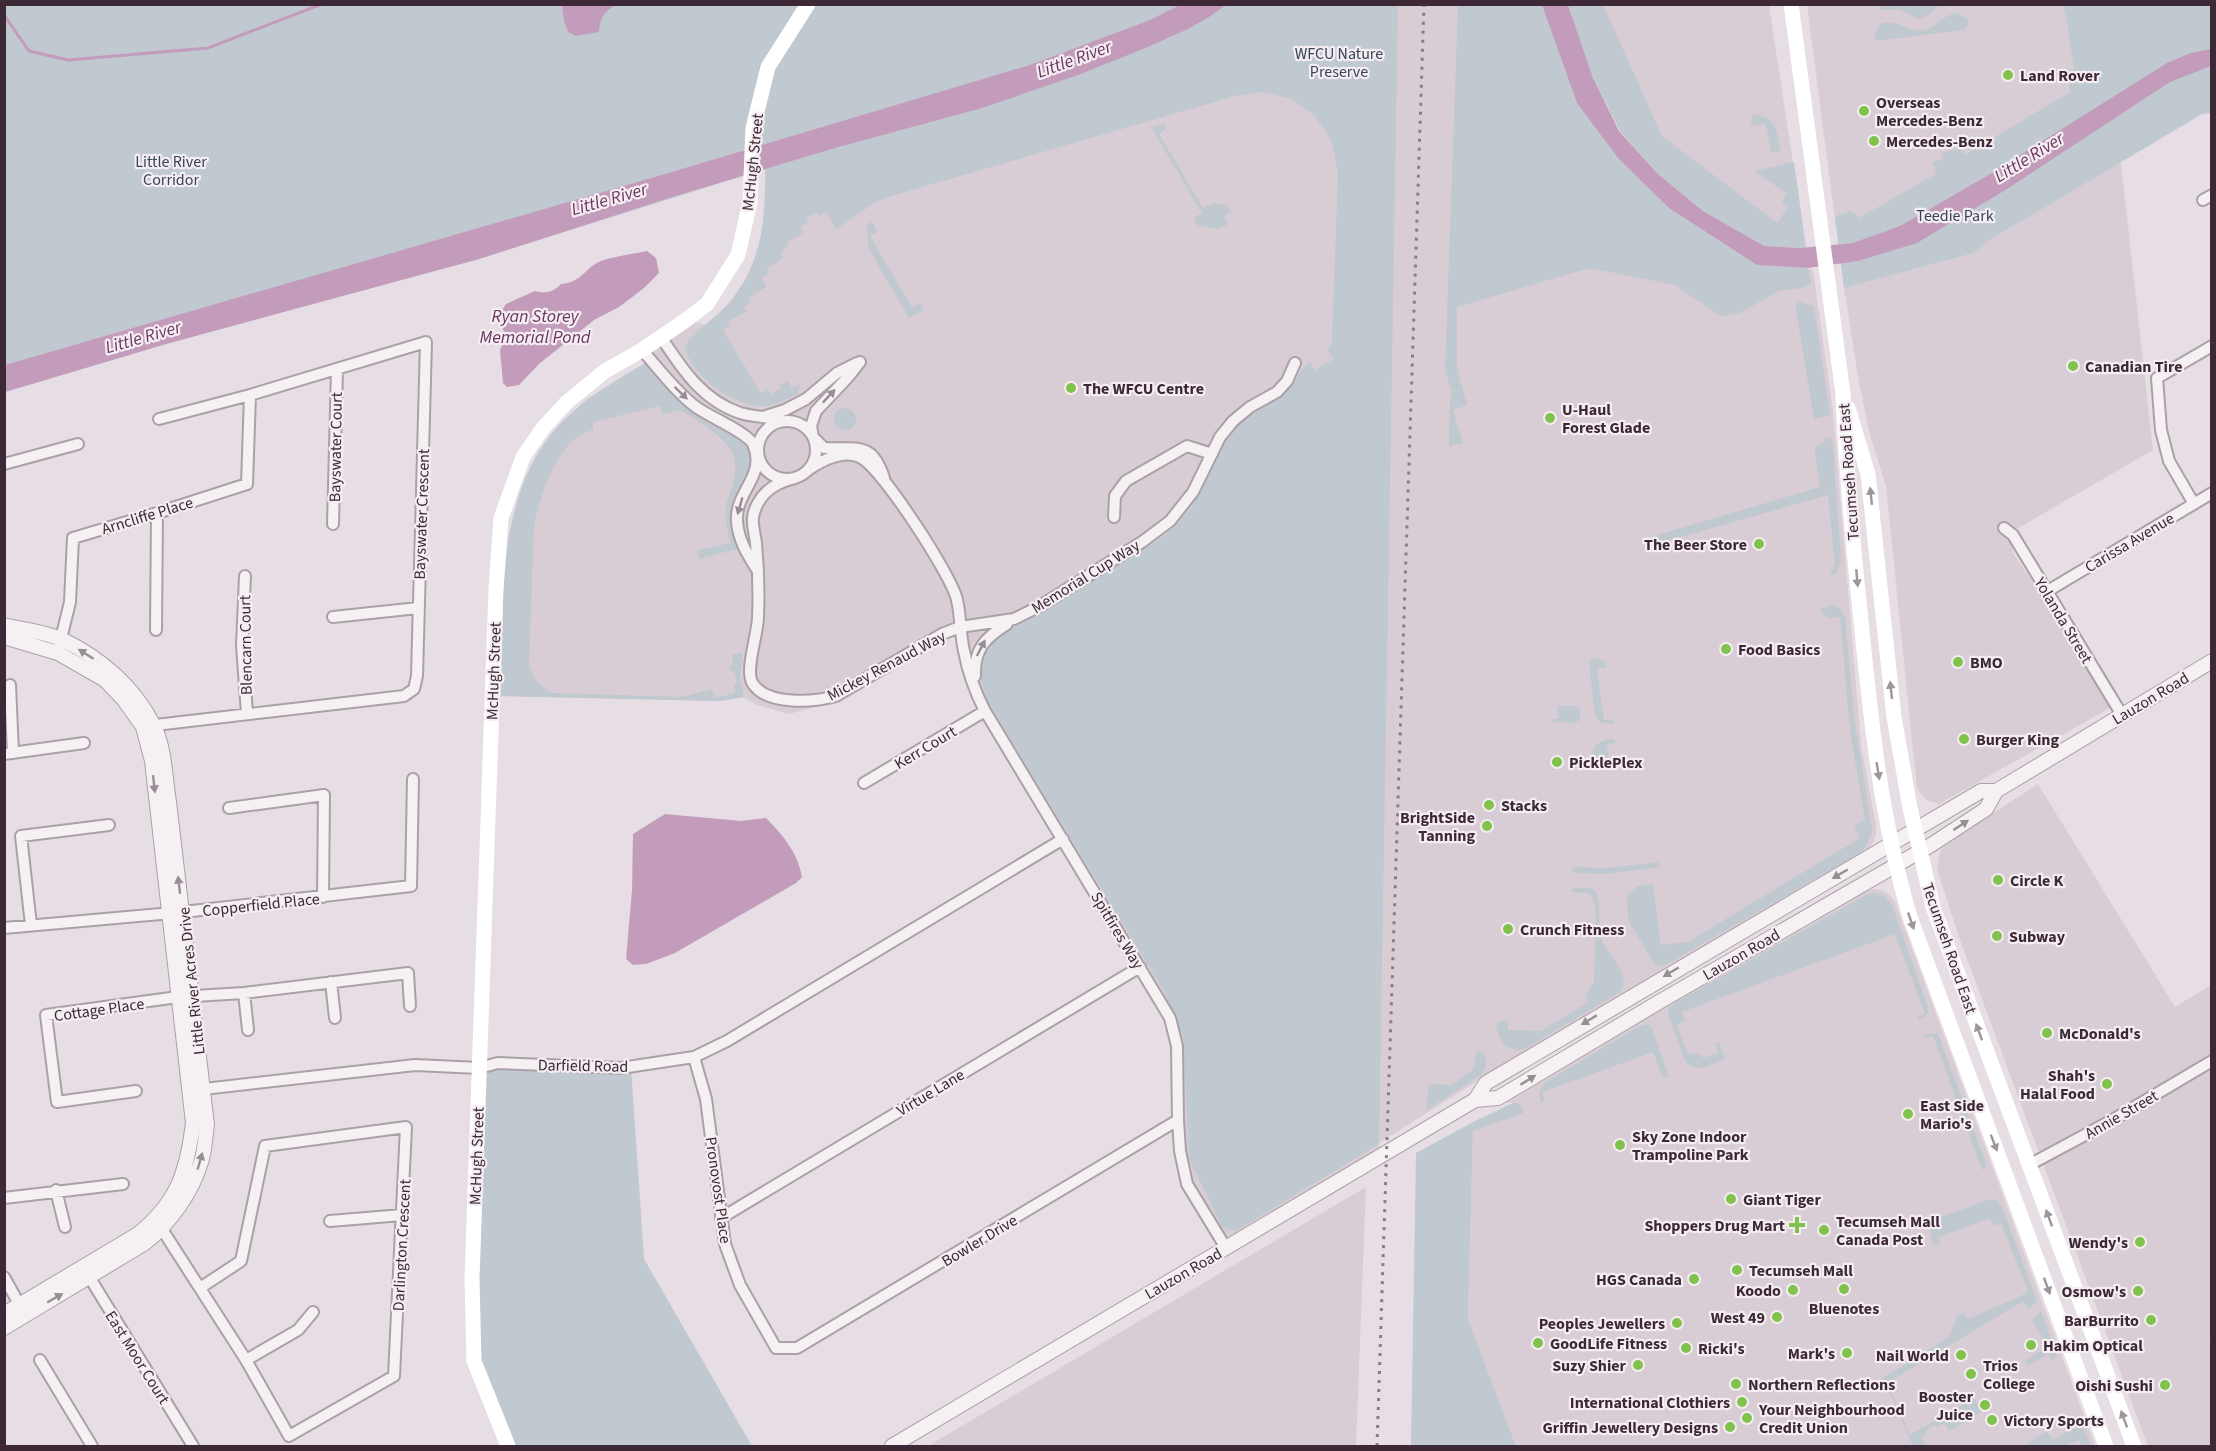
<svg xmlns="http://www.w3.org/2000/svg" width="2216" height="1451" font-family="'Source Sans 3',sans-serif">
<rect width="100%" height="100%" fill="#e6dee4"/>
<path fill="#d8cdd4" d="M2211 4 2212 12 1867 217 1836 227 1807 5Z
M1226 5H1542L1577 103 1757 265 1808 268 1813 271 1833 411 1861 745 1876 825V835L1873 842 1868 851 1861 856 1487 1075 1379 1143 1381 1156 1226 1248 1187 1184 1170 1018 985 711 960 627 950 636 838 701 789 714 757 705 744 697 720 701 501 696 504 609 508 538 525 479 540 451 563 421 587 399 650 360 642 350 686 320 707 325 730 302 747 277 759 247 762 234 766 169Z
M1568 5H1769L1806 248 1763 246 1593 78Z
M2121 162 2153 450 2008 534 2014 555 2057 617 2110 708 1939 804 1926 800 1917 789 1886 486 1870 435 1859 382 1844 288 1974 253 1988 241Z
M2038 784 2175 1007 2211 985 2212 1341 2209 1343 2212 1350 2211 1446H2148L1960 940 1937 869 1940 851 1952 840Z
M1874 889 1881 890 1890 895 1895 902 2095 1446H1516L1468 1319 1473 1130 1524 1113 1516 1102 1503 1103 1637 1024 1671 1001 1866 891Z
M1366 1187 1356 1446H928Z"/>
<path fill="#c0c8d0" d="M5 5H1398L1379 1144 1236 1231 1222 1227 1189 1158 1183 1036 1164 991 987 701C979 673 976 656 998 634L1163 537 1192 507 1225 439 1241 422 1284 394 1300 372 1310 362 1315 370 1334 359 1328 351 1332 340 1338 172 1332 142 1315 116 1292 99 1263 92 1235 96 888 197 876 202 836 229 826 212 820 216 816 212 806 219 808 222 801 227 803 233 787 243 788 247 781 252 783 258 767 269 769 273 762 277 766 287 749 298 751 302 744 307 747 311 729 321 730 325 723 330 761 393 768 390 772 394 781 388 780 385 788 381 792 388 801 384 797 394C786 400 775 406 762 406 734 407 689 374 685 346 694 332 715 318 728 304 761 268 767 216 765 169L479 259 166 344 5 392Z
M1458 5H1542L1577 102 1618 158 1669 208 1757 265 1808 268 1811 283 1801 288 1779 291 1740 313 1720 316 1675 285 1590 268 1457 307V367L1467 405 1453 410 1463 443 1449 446 1450 401 1452 392 1445 371Z
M1568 5H1603L1662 136 1777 223 1788 207 1782 202 1787 194 1754 171 1794 162 1806 248 1763 246 1703 211 1658 174 1620 131 1593 78Z
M1894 5V4L1941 5C1932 9 1929 17 1919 19L1899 10H1880L1881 6Z
M2063 5H2211V113L2202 114 1988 241 1974 253 1844 288 1835 217 1850 211 1854 212 1859 218 1936 174 1932 162 1943 159 1942 153 1959 148 1965 155 2070 92 2068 70 2074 69 2066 17Z
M1958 13 1968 20V25L1964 30 1876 41 1875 32 1882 23C1898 19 1909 33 1924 30 1939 27 1941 15 1958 13Z
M1752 114C1777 117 1776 129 1781 151L1771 152 1766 124 1751 126Z
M1164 123 1166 129 1159 134 1203 208 1213 203 1227 205 1231 211 1224 216 1229 224 1216 229 1197 225 1194 217 1202 213 1151 127Z
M872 221 877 232 870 236 912 307 920 303 924 310 909 318 868 247 867 229 869 223Z
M1800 302 1814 306 1830 415 1814 419 1795 304Z
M650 360 672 384 756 452 736 520 744 547 699 559 697 550 730 543C728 531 724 517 726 506 730 490 740 472 733 455 726 437 697 420 680 410L662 414 660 406 593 422V430C558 436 540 496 534 526L529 663C533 678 538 685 552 693L682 697 712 689 715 698 735 693 734 684 737 683 735 673 730 671 729 666 733 665 732 655 741 652 743 655 740 679 744 697 720 701 501 696C504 605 493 489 565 419 590 395 620 378 650 360Z
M834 419a11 11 0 1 1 22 0a11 11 0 1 1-22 0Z
M1824 438H1830L1833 444 1841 561 1836 573 1829 575 1835 566 1828 495 1656 544 1654 536 1820 487 1815 451 1816 446 1825 441Z
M1833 605 1839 608 1845 616 1854 716 1872 830C1870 840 1866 847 1859 854L1667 964 1660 966 1654 963 1628 920 1627 895 1638 886 1653 884 1661 945 1688 942 1860 838 1854 826 1865 820 1850 731 1840 617 1828 618 1821 611V609Z
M1594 657 1605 662 1606 667 1597 669 1604 720H1613L1614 724 1601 723 1595 714 1589 662Z
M1558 706H1576L1580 708V720L1574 723 1552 722 1549 719H1558Z
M1613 739 1616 743 1607 744 1610 769 1594 767C1590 749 1593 741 1613 739Z
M1657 862 1660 865 1656 868 1606 874 1574 873 1571 870 1574 867 1607 868Z
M1574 888C1580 888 1592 886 1596 892 1601 899 1597 931 1603 943 1611 957 1632 976 1620 992L1523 1050C1505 1050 1500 1042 1496 1026L1499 1022 1508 1020V1030L1541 1031 1588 1002 1585 996 1594 982 1596 907 1591 895 1585 893 1572 892 1571 890Z
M1873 893 1884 896 1892 905 1928 1007C1929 1016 1926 1017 1919 1020L1917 1017 1925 1014 1895 934 1682 1012 1685 1020 1677 1025 1688 1054 1698 1053 1703 1058 1718 1053 1715 1044 1719 1042 1725 1059C1712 1064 1696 1075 1685 1061L1668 1015 1669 1008 1673 1004 1866 895Z
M1648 1024 1652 1029 1669 1076 1667 1077 1662 1076 1653 1052 1543 1092 1544 1101 1541 1103C1539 1094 1538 1089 1546 1082L1639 1026Z
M1934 1033 1938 1034 1986 1163 1985 1168 1982 1170 1933 1036 1925 1038V1035Z
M1477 1050C1489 1054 1488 1064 1482 1074L1427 1110 1428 1084 1451 1085 1473 1070Z
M631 1067 644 1259 752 1446H508L474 1361 479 1068Z
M1515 1102 1520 1105 1524 1113 1473 1131 1468 1319 1516 1446H1411L1416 1153 1473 1122Z
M1995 1199 2002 1207 2037 1301 2029 1309 2023 1301 1887 1383 1910 1435 1974 1398 1982 1411 1949 1431 1944 1423 1937 1427 1934 1425 1925 1431 1927 1433 1921 1438 1926 1446H1913L1887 1387 1879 1391 1877 1387 1880 1380 1949 1337 1957 1316 1964 1312 1968 1319 2021 1296 2028 1291 2001 1223 1994 1226 1990 1218 1938 1237 1940 1245 1933 1244C1931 1235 1928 1227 1935 1219L1988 1200Z
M2041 1311 2057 1357 2052 1360 2048 1354 2027 1366 2025 1361 2047 1346 2032 1320Z
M2078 1415 2091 1446H2082L2079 1440 2063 1446H2035L2033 1444 2024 1446 2046 1431 2053 1440 2077 1426 2073 1417Z"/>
<path fill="#c49cbb" d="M562 5V4L616 5C604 12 600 17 599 32L576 36 568 32 564 21Z
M1180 5H1226L1209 17 1188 29 1143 49 1078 75 982 108 835 148 669 198 479 259 166 344 5 392V365L665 174 1030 65 1150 20Z
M1542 5H1568L1593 78 1619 131 1658 174 1703 211 1764 246 1801 248 1853 243 1900 226 1992 173 2167 63 2191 53 2211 49V66L2170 82 2007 189 1917 243 1858 261 1808 268 1757 265 1669 208 1618 158 1577 103Z
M647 251 656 258 659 273 644 288 619 307 594 320 568 341 540 363 519 385 507 387 503 383 500 350 505 338 500 314 506 304 535 291C547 294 553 292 561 284 583 282 585 267 601 261 615 256 633 254 647 251Z
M665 814 741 821 766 818C783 835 798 853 802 877L796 883 675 953 646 964 633 965 626 959 632 890 633 834Z"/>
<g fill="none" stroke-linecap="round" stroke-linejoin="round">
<path stroke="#c49cbb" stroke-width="3" d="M4 15 29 51 68 60 208 48 322 4"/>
<defs>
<path id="minor" d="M2203 200 2212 195
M661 337C682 369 702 400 740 413 753 417 767 416 781 421
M642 350C659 369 675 391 696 407 708 416 748 433 753 444 767 476 735 491 737 521 738 539 747 554 756 568
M860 362 849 376 816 411 811 426 813 437 824 448C856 450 872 440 884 478
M766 416 785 410 806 399 837 373 857 363
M758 450a29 29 0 1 1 58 0a29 29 0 1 1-58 0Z
M4 464 78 444
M808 470C822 460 846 448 863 459 884 472 952 576 957 600 961 617 960 634 964 651 968 672 975 692 985 711L1170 1018 1177 1046 1178 1120 1180 1151 1187 1184 1226 1248
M795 478C780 482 766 488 758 503 749 519 754 527 756 543 758 565 759 595 758 617 758 634 744 672 753 684 768 706 814 702 836 696L942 634 960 627 1014 619 1040 606 1142 542 1170 521 1193 492 1220 437 1233 421 1250 407 1277 392 1287 381 1295 363
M2194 504 2169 461 2161 430 2157 378 2212 346
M1114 517 1115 496 1126 481 1187 446 1212 454
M333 524 337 370
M2004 528 2013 535 2122 715
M245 576 242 646 247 713
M2046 592 2212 493
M333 617 418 608
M156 630 157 513
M59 647 70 602 73 538 157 513 247 484 250 395
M975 676C974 649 985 638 1007 624
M10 685 13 753
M147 726 404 696 414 689 417 676 426 342 250 395 159 419
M4 754 84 743
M864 783 985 711
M229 808 324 795 323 897
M31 925 21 836 109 825
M4 928 183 912 411 886 413 779
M331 982 335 1018
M244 993 248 1030
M694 1057 706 1099 725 1244 740 1285 776 1348H797L1178 1120
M195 1090 415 1065 479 1068 498 1063 621 1068 694 1057 727 1041 1063 839
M136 1091 57 1102 46 1015 178 997 244 993 408 973 410 1006
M2029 1165 2109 1122 2212 1061
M56 1190 65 1227
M4 1198 123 1184
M721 1218 1140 967
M330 1221 402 1215
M158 1223 246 1360 289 1436 394 1376 406 1127 265 1146 241 1261 200 1288
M85 1270 193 1446
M4 1277 23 1311
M40 1360 92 1446
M246 1360 298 1330 313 1312"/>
<path id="tertiary" d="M4 625C23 630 46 632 63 640 101 658 134 687 153 724 165 747 165 777 169 802L207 1125C205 1137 205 1151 201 1162 192 1193 170 1223 145 1243L4 1328
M4 637 58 653 105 680 124 700 143 727 152 761 193 1123C187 1172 177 1203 138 1234L4 1314
M1475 1100 1486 1083 1981 791H1996
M892 1446 1475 1100 1498 1098 1659 1002 1931 845 1986 809 1996 791 2212 661"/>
</defs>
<use href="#minor" stroke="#aca0a8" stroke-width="14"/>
<use href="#tertiary" stroke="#aca0a8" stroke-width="16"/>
<use href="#minor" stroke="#f5f1f3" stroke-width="10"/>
<use href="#tertiary" stroke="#f5f1f3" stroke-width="14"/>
<path stroke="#fff" stroke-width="15" d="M1791 4 1843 394C1846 470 1853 545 1861 621 1871 723 1881 819 1910 917L2106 1446
M1848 408 1868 474 1894 717 1910 808 1933 907 2134 1446
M508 1446 474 1361 472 1279 496 589 501 518 523 457 543 428 566 403 605 371 642 350 686 320 707 304 738 255 750 202 753 128 768 67 808 4"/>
<path stroke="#8f7987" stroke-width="3" stroke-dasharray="3 6" stroke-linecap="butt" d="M1377 1446 1424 4"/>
</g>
<defs><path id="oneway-solid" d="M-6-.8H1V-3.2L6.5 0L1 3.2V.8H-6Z" transform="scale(1.5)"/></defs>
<g fill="#988d94">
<use href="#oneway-solid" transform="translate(681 393) rotate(44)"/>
<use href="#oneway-solid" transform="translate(829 396) rotate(-47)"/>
<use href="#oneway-solid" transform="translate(740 506) rotate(106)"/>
<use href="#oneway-solid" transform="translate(981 648) rotate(-63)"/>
<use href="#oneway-solid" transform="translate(86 654) rotate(-148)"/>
<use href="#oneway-solid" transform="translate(154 784) rotate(84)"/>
<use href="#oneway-solid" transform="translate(1961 825) rotate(-33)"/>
<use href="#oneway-solid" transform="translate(1840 874) rotate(150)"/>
<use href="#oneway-solid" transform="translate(179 885) rotate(-97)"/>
<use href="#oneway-solid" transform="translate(1671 972) rotate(150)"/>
<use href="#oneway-solid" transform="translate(1589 1020) rotate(149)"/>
<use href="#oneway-solid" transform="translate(1528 1080) rotate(-32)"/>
<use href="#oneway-solid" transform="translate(200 1161) rotate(-74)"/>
<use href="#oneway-solid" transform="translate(55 1298) rotate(-30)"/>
</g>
<g fill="#9e949a">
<use href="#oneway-solid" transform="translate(1871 496) rotate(-96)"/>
<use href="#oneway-solid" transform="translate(1857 578) rotate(85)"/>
<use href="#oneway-solid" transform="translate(1891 690) rotate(-96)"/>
<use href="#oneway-solid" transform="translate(1878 771) rotate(81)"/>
<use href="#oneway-solid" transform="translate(1911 921) rotate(71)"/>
<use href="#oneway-solid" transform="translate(1979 1032) rotate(-110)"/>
<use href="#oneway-solid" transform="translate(1994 1143) rotate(69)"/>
<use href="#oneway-solid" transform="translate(2049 1218) rotate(-110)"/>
<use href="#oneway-solid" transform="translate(2047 1286) rotate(70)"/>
<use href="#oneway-solid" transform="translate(2124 1419) rotate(-110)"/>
</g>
<g fill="#80c24c" stroke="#f4edf2" stroke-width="2">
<circle cx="2008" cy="75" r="6"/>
<circle cx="1864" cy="111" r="6"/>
<circle cx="1874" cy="141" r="6"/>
<circle cx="2073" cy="366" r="6"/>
<circle cx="1071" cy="388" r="6"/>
<circle cx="1550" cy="418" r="6"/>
<circle cx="1759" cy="544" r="6"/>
<circle cx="1726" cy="649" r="6"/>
<circle cx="1958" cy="662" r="6"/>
<circle cx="1964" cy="739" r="6"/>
<circle cx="1557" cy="762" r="6"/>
<circle cx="1489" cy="805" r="6"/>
<circle cx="1487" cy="826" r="6"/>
<circle cx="1998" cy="880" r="6"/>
<circle cx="1508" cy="929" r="6"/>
<circle cx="1997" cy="936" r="6"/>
<circle cx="2047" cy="1033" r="6"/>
<circle cx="2107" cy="1084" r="6"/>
<circle cx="1908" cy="1114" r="6"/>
<circle cx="1620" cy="1145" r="6"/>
<circle cx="1731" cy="1199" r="6"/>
<path d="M1794 1216h6v6h6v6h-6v6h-6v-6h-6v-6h6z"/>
<circle cx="1824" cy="1230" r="6"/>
<circle cx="2140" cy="1242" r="6"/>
<circle cx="1737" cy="1270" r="6"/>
<circle cx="1694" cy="1279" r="6"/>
<circle cx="1844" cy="1289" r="6"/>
<circle cx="1793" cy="1290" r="6"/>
<circle cx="2138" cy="1291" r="6"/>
<circle cx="1777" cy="1317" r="6"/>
<circle cx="2151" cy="1320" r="6"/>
<circle cx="1677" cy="1323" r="6"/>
<circle cx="1538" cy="1343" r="6"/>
<circle cx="2031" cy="1345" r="6"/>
<circle cx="1686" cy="1348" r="6"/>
<circle cx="1847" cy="1353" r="6"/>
<circle cx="1961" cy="1355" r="6"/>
<circle cx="1638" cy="1365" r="6"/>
<circle cx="1971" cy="1374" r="6"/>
<circle cx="1736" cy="1384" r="6"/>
<circle cx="2165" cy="1385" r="6"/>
<circle cx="1742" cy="1402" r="6"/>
<circle cx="1985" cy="1405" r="6"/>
<circle cx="1747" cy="1418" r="6"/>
<circle cx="1992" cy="1420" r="6"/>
<circle cx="1730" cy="1427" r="6"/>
</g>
<g text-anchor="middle" stroke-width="4.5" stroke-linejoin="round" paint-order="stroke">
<g font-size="16" fill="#374657" stroke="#f4edf2">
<text x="1339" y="59">WFCU Nature<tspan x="1339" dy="18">Preserve</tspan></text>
<text x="171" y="167">Little River<tspan x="171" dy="18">Corridor</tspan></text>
<text x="1955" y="221">Teedie Park</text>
</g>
<g font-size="16" font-weight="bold" fill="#3c2935" stroke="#f4edf2" text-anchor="start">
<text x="2020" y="81">Land Rover</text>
<text x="1876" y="108">Overseas<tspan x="1876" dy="18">Mercedes-Benz</tspan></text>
<text x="1886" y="147">Mercedes-Benz</text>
<text x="2085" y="372">Canadian Tire</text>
<text x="1083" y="394">The WFCU Centre</text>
<text x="1562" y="415">U-Haul<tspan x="1562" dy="18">Forest Glade</tspan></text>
<text x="1747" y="550" text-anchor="end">The Beer Store</text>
<text x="1738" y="655">Food Basics</text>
<text x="1970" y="668">BMO</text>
<text x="1976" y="745">Burger King</text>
<text x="1569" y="768">PicklePlex</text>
<text x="1501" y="811">Stacks</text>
<text x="1475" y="823" text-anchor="end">BrightSide<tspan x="1475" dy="18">Tanning</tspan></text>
<text x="2010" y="886">Circle K</text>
<text x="1520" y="935">Crunch Fitness</text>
<text x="2009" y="942">Subway</text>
<text x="2059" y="1039">McDonald's</text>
<text x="2095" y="1081" text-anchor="end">Shah's<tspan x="2095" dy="18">Halal Food</tspan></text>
<text x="1920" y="1111">East Side<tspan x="1920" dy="18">Mario's</tspan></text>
<text x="1632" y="1142">Sky Zone Indoor<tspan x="1632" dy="18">Trampoline Park</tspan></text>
<text x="1743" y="1205">Giant Tiger</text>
<text x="1836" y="1227">Tecumseh Mall<tspan x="1836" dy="18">Canada Post</tspan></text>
<text x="1785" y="1231" text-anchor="end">Shoppers Drug Mart</text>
<text x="2128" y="1248" text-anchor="end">Wendy's</text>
<text x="1749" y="1276">Tecumseh Mall</text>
<text x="1682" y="1285" text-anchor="end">HGS Canada</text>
<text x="1781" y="1296" text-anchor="end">Koodo</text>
<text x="2126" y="1297" text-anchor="end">Osmow's</text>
<text x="1844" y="1314" text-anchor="middle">Bluenotes</text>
<text x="1765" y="1323" text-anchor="end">West 49</text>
<text x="2139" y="1326" text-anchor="end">BarBurrito</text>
<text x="1665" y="1329" text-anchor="end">Peoples Jewellers</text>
<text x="1550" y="1349">GoodLife Fitness</text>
<text x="2043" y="1351">Hakim Optical</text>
<text x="1698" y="1354">Ricki's</text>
<text x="1835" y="1359" text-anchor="end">Mark's</text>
<text x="1949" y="1361" text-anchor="end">Nail World</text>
<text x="1626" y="1371" text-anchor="end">Suzy Shier</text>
<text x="1983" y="1371">Trios<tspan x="1983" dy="18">College</tspan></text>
<text x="1748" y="1390">Northern Reflections</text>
<text x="2153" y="1391" text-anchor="end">Oishi Sushi</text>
<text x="1973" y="1402" text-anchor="end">Booster<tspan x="1973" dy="18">Juice</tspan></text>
<text x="1730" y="1408" text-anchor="end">International Clothiers</text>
<text x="1759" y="1415">Your Neighbourhood<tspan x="1759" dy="18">Credit Union</tspan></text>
<text x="2004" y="1426">Victory Sports</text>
<text x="1718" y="1433" text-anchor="end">Griffin Jewellery Designs</text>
</g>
<g font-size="16" fill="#3c2935" stroke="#f4edf2">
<text transform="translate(752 162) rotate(-84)" y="6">McHugh Street</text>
<text transform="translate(335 447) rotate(-89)" y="6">Bayswater Court</text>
<text transform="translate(1848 472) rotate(-94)" y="6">Tecumseh Road East</text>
<text transform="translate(421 514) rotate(-88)" y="6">Bayswater Crescent</text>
<text transform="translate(147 515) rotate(-17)" y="6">Arncliffe Place</text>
<text transform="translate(2129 542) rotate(-31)" y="6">Carissa Avenue</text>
<text transform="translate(1085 576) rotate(-32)" y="6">Memorial Cup Way</text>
<text transform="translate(2064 620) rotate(59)" y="6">Yolanda Street</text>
<text transform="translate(245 645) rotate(-91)" y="6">Blencarn Court</text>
<text transform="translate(886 665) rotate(-28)" y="6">Mickey Renaud Way</text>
<text transform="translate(493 671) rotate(-88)" y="6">McHugh Street</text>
<text transform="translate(2150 698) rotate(-31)" y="6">Lauzon Road</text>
<text transform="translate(925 747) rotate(-31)" y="6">Kerr Court</text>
<text transform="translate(261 904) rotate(-6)" y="6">Copperfield Place</text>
<text transform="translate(1118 930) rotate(59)" y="6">Spitfires Way</text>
<text transform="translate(1950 948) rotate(71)" y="6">Tecumseh Road East</text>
<text transform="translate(1741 954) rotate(-30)" y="6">Lauzon Road</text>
<text transform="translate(191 981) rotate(-96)" y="6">Little River Acres Drive</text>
<text transform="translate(99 1009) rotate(-8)" y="6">Cottage Place</text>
<text transform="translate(583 1065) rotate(1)" y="6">Darfield Road</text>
<text transform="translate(930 1092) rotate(-31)" y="6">Virtue Lane</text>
<text transform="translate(2121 1114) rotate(-30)" y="6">Annie Street</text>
<text transform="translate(476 1156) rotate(-88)" y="6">McHugh Street</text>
<text transform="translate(719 1190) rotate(82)" y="6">Pronovost Place</text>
<text transform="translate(979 1240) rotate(-31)" y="6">Bowler Drive</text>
<text transform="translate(401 1245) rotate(-87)" y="6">Darlington Crescent</text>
<text transform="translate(1183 1273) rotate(-30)" y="6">Lauzon Road</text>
<text transform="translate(138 1357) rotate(58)" y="6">East Moor Court</text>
</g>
<g font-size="18" font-style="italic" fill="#6c365e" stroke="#f4edf2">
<text transform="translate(1074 59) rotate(-20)" y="6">Little River</text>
<text transform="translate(2029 157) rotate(-32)" y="6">Little River</text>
<text transform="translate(609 199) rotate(-16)" y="6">Little River</text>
<text x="535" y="322">Ryan Storey<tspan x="535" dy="21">Memorial Pond</tspan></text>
<text transform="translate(143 337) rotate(-16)" y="6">Little River</text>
</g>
</g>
<rect width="2216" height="1451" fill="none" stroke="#3c2935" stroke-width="12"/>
</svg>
